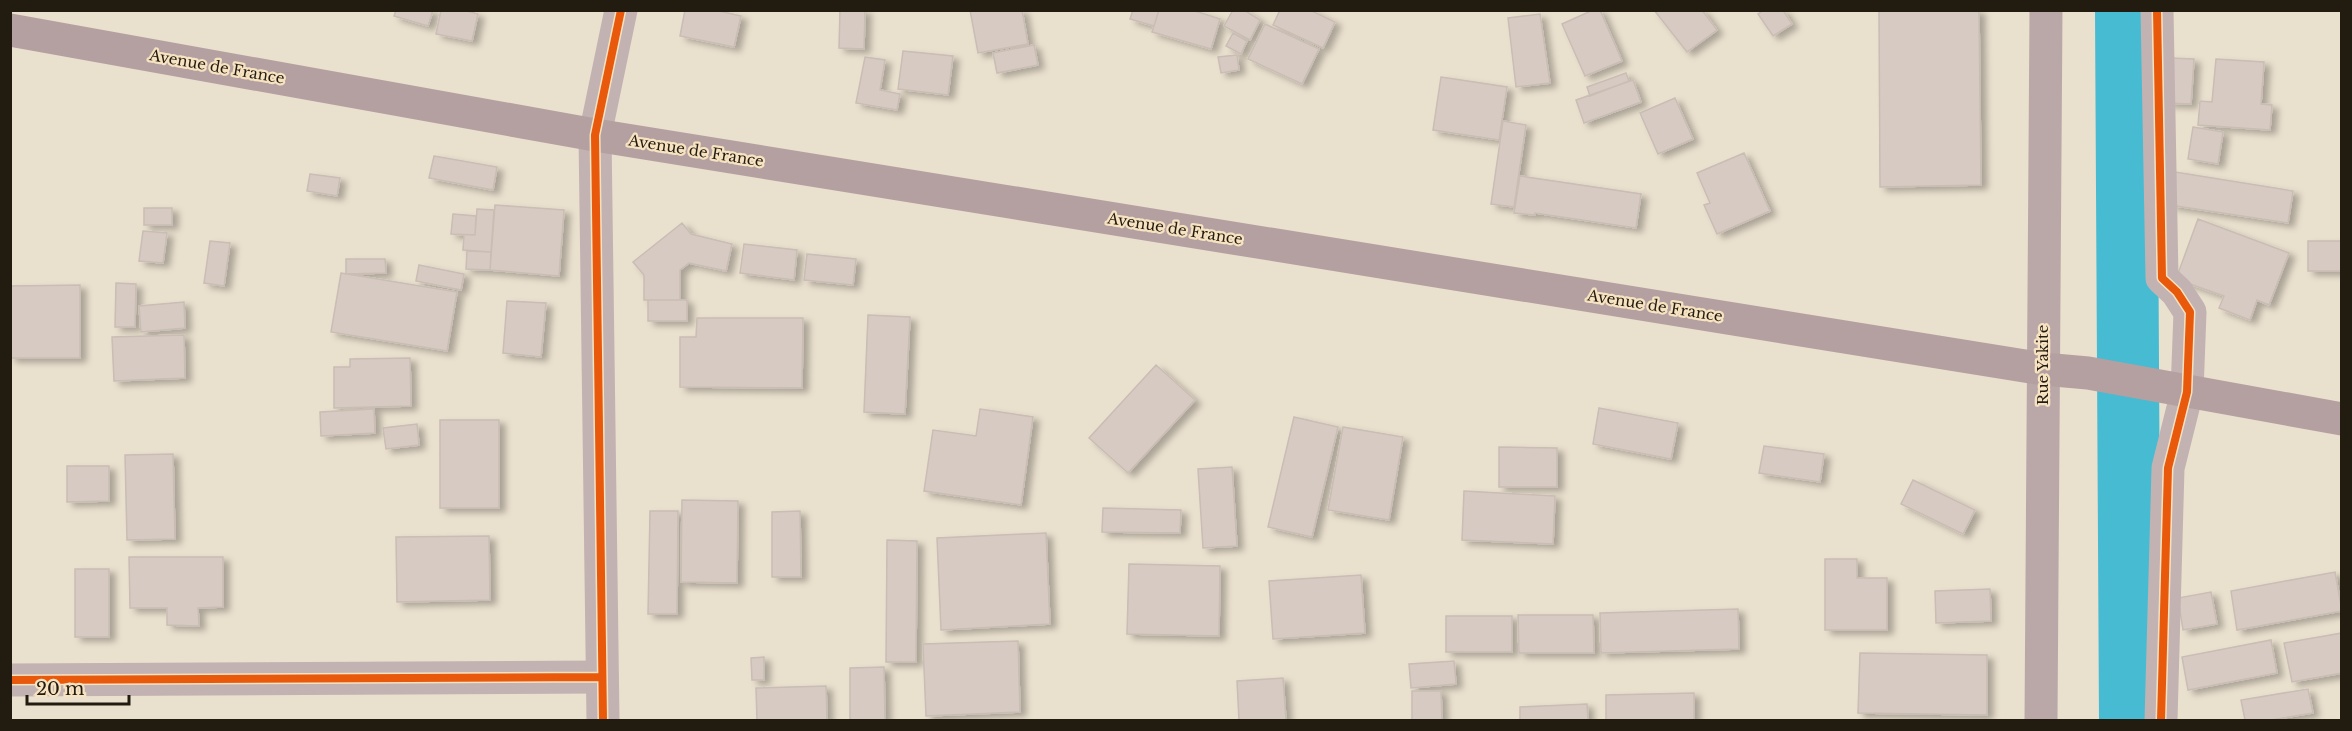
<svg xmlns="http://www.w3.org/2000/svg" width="2352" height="731" font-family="'Libre Baskerville',serif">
<defs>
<filter id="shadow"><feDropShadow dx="6" dy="4" stdDeviation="3" flood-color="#0004"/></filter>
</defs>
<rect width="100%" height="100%" fill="#eae0ce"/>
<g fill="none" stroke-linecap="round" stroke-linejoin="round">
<path stroke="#46bbd2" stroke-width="62" d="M2126 10 2130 720"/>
</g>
<path fill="#d7cac2" stroke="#c9bdb4" stroke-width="1.5" filter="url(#shadow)" d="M396 10H433L428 26 394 16Z
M441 10H463L478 14 472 41 436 34Z
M685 10H715L741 16 734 47 680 36Z
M840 10H865L864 49 839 48Z
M970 10H1022L1028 44 978 53Z
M1133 10H1159L1154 26 1130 19Z
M1159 10H1192L1220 19 1211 49 1152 32Z
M1233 10H1244L1260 20 1250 40 1224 26Z
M1280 10H1310L1335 22 1323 48 1273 25Z
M1593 10H1600L1622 61 1585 76 1562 24Z
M1654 10H1702L1717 30 1687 52Z
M1764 10H1783L1792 24 1773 36 1758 14Z
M1879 10H1979L1981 185 1880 187Z
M1540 14 1550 83 1516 87 1508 18Z
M1265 24 1319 49 1302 84 1248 59Z
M1233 33 1247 41 1241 54 1226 46Z
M1034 45 1038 65 997 73 993 53Z
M903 51 953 56 948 95 898 89Z
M1237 55 1239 70 1221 73 1218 57Z
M865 57 885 60 880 90 900 94 897 110 856 103Z
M2170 58 2194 59 2191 104 2167 103Z
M2216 59 2264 62 2261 104 2272 105 2270 130 2198 125 2200 101 2212 102Z
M1626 73 1629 81 1590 96 1587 87Z
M1441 77 1507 87 1499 140 1433 130Z
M1633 80 1641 102 1584 123 1576 100Z
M1675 98 1693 139 1658 154 1640 113Z
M1503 121 1526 125 1514 207 1491 204Z
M2193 127 2223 132 2218 164 2188 159Z
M1744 153 1770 211 1717 234 1704 205 1710 203 1697 173Z
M434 156 497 167 493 190 429 178Z
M2175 172 2293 191 2288 223 2170 205Z
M310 174 340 178 337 196 307 191Z
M1520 176 1641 194 1636 228 1535 213V215L1514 213Z
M495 205 564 210 559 276 490 270Z
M144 208H172V225H144Z
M477 209 494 210 491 252 463 250 464 235H475Z
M453 214 476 216 475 235 451 234Z
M2198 219 2289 253 2269 305 2257 300 2250 320 2219 308 2224 296 2176 279Z
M682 223 691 234 732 244 726 271 689 263 680 270V300H644V275L633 262Z
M143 231 167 233 163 263 139 261Z
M210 241 230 243 224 286 204 283Z
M2308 241H2342V271H2308Z
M744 244 797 250 794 280 740 273Z
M467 251 491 252 490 270 466 269Z
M807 254 856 259 853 285 804 280Z
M346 259H385L386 273 346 274Z
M419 265 464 274 461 290 416 281Z
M341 273 457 292 447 351 331 332Z
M116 283 136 284 135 327H115Z
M80 285V358H10V286Z
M648 300H687V321H648Z
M507 301 546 303 541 357 503 353Z
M184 302 185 328 141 332 139 306Z
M868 315 910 317 905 414 864 412Z
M697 318H803L802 388 680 387V337H696Z
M184 335 185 378 114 381 112 337Z
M410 358 411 406 334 408V367H350V359Z
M1156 365 1195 400 1128 473 1089 438Z
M1599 408 1678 423 1671 459 1593 444Z
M374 409 375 433 321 436 320 412Z
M980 409 1033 417 1021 505 924 491 933 430 976 436Z
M1294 417 1338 427 1312 537 1268 527Z
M440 420H499V508H440Z
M417 424 419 445 386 449 383 428Z
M1343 427 1403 437 1389 520 1328 510Z
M1764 446 1824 454 1820 482 1759 473Z
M1499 447 1557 448V487H1499Z
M173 454 175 539 127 540 125 455Z
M67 466H109V501L67 502Z
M1232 467 1237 546 1203 548 1198 469Z
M1913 480 1975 510 1963 534 1901 504Z
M1464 491 1555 496 1553 544 1462 540Z
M682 500 738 501 737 583 681 582Z
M1103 508 1181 510 1180 533 1102 532Z
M650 511H678L677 614H648Z
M800 511 801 577H772V512Z
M1046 533 1050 624 941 630 937 538Z
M489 536 490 600 397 602 396 537Z
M887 540 917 541 916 662H886Z
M129 557H223V607L198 608 199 626 167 625V608H130Z
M1825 559H1857V578H1887V630H1825Z
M1129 564 1220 566 1219 636 1127 634Z
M75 569H109V637H75Z
M2335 572 2342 611 2237 630 2231 591Z
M1361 575 1365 633 1273 639 1269 581Z
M1990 589 1991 621 1936 623 1935 591Z
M2211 592 2217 624 2183 630 2178 598Z
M1738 609 1739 649 1601 653 1600 613Z
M1518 615H1593L1594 653H1519Z
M1446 616H1512V652H1446Z
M2342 633V673L2292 682 2284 643Z
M2271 640 2277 673 2188 690 2182 657Z
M1018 641 1020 712 926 716 923 644Z
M1860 653 1987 655V715L1858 713Z
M764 657V680H752L751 658Z
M1454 661 1456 684 1411 688 1409 664Z
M884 667 885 720H850V668Z
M1283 678 1286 720H1239L1237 681Z
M826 686 827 720H757L756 688Z
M2308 689 2313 713 2271 720H2245L2241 700Z
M1412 691H1441L1442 720H1412Z
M1694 693V720H1606V695Z
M1587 704 1588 720H1520V707Z"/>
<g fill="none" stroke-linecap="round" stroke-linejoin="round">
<path stroke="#c2b2b2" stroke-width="33" d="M2157 10 2162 278 2177 292 2190 312 2187 392 2168 468 2161 720
M10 680 602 677"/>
<path stroke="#c2b2b2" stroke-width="33" d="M603 720 595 135 621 10"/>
<path stroke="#baa8a9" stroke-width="33" d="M2041 720 2046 10"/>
<path stroke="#b4a0a1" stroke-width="33" d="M10 30 595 135 2043 369 2088 373 2342 419"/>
<defs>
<path id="cycleway" d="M2157 10 2162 278 2177 292 2190 312 2187 392 2168 468 2161 720
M10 680 602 677
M603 720 595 135 621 10"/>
</defs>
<use href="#cycleway" stroke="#f7e3c1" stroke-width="11"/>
<use href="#cycleway" stroke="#e8590c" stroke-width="8"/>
</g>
<g text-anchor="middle" stroke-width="4.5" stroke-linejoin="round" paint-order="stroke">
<g font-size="15" fill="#221b0f" stroke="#f7e3c1">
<text transform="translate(217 67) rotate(10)" y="5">Avenue de France</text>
<text transform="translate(696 151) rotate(9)" y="5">Avenue de France</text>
<text transform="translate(1175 229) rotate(9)" y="5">Avenue de France</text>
<text transform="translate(1655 306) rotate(9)" y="5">Avenue de France</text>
<text transform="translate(2043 365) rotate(-90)" y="5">Rue Yakite</text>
</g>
</g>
<rect width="2352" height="731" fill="none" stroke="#221b0f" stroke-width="24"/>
<path d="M27 695v9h102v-9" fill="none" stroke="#221b0f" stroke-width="3"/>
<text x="36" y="695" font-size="18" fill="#221b0f" stroke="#f7e3c1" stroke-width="4.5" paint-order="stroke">20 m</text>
</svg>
